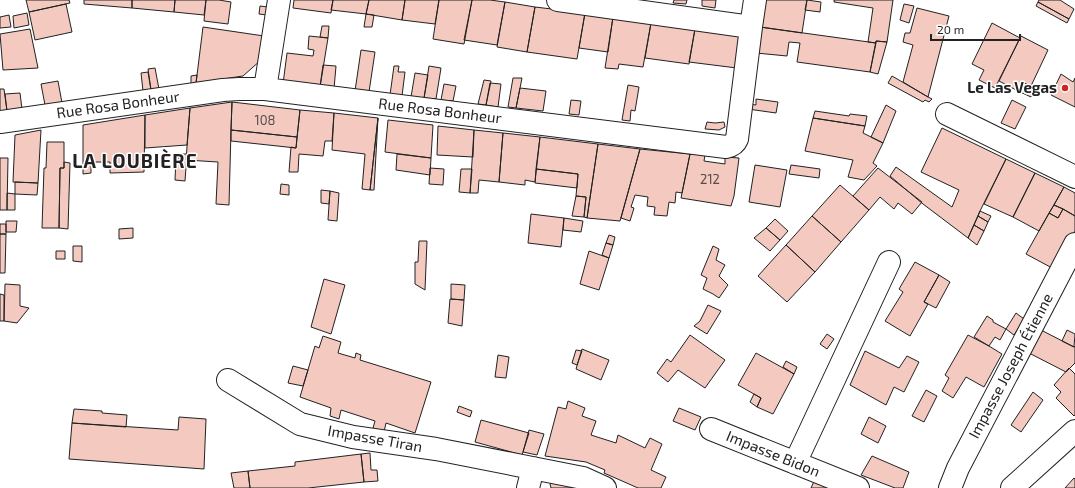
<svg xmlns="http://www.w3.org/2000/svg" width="1075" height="488" font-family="'Exo 2',sans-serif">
<rect width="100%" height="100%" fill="#fff"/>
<path fill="#f3c9c0" stroke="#222" d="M26 0H69L70 3 29 12Z
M84 0H132V8L84 4Z
M132 0H175L174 12 132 8Z
M175 0H206L204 15 174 12Z
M206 0H219L231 2 228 24 204 21Z
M294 0H333L331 13 293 8Z
M333 0H369L366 14 331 10Z
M369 0H405L402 20 366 14Z
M405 0H439L435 24 402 20Z
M439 0H472L464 44 433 39Z
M472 0H490L505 2 497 45 464 40Z
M674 0H687L686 4 673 3Z
M702 0H716L715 8 702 6Z
M763 0H807L802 33 760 27Z
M807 0 821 2 820 12 805 10Z
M834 0H893L887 42 876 41V43L868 42 873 8 834 2Z
M1039 0H1060L1074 9 1069 19 1038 2Z
M505 2 535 7 527 52 497 47Z
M1038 2 1069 19 1067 23 1036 6Z
M66 4 72 32 35 40 29 12Z
M904 4 914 6 909 23 900 20Z
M260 6 268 7 267 15 259 14Z
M535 7 585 13 577 59 527 52Z
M917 8 949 16 928 97 903 82 913 45 903 42 905 33H910Z
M27 13 29 25 14 28 13 16Z
M585 13 613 17 608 52 579 48Z
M366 14 374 15 372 27H364Z
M9 15 11 27 0 28V17Z
M613 17 651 23 643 67 619 64 618 69 605 68Z
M651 23 695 29 689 64 645 58Z
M992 23 1020 38 995 88 979 80 984 70 972 64Z
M322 26H329L328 38 320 37Z
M203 27 264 36 261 60 243 76 196 83Z
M760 27 876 43 870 72 797 62 800 43 789 42 787 56 756 53Z
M30 29 38 68 3 70 0 34Z
M695 29 743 35 737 68 689 62Z
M309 36 328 38 320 87 283 84 287 53 313 56 314 50 308 49Z
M1021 36 1048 50 1031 86 1022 82 1018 91 999 81Z
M876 41 887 42 878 74 870 72Z
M361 50 375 52 369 92 355 91Z
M323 65 336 66 334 89 320 87Z
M394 66H399L398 72H405L402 96 390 95Z
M429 66 441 68 436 99 424 98Z
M155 68 159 89 151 90 148 69Z
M148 72 151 90 143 91 141 73Z
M415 73 428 75 424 98 411 97Z
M1061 74 1073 82 1075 78V107L1051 95Z
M197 75 196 83 191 84V76Z
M892 76 928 97 932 99 929 102 925 100 923 102 888 83Z
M513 78H522L516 108 508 107Z
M484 80 491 81 486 105 478 104Z
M58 81 62 103 45 105 41 84Z
M1022 82 1035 89 1031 97 1018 91Z
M490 83 501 84 498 107 486 105Z
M444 84 456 86 453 101 441 100Z
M628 85 639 87 635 111 631 110 630 121 622 120Z
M520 88 546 91 543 111 516 108Z
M0 89H4L7 111 0 112Z
M20 93 22 109 7 111 5 94Z
M756 99 778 102 776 113 748 109 749 104 756 105Z
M571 100 581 101 579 115 569 114Z
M1012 100 1026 107 1015 129 1001 123Z
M232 102 231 130 229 205 216 204 218 162 186 160 190 108Z
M232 102 300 110 297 137 231 130Z
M886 105 896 111 883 143 871 137Z
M190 108 187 145 145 148V115Z
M300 110 334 113 332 141H325L323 156 299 154 298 172H289L291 147 296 148Z
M815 111 849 116 850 114 867 116 865 126 813 118Z
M334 113 378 118 370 190 362 189 365 154 332 150Z
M145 115 144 172 110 173V162H91V173L83 174V125Z
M378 118 374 190H370Z
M813 118 865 126 863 133 883 143 873 163 877 166 864 180 848 177 853 160 805 151Z
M388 120 433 125 431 158 385 152Z
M707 122 715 123 724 122 725 127 719 130 705 129Z
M438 126 474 130 473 157 437 155Z
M942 128 1006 159 980 211 968 238 923 204 890 176 896 167 952 207 959 190 921 172Z
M41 130 38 183 13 182 15 135Z
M231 130 297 137 296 148 231 141Z
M474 130 503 133 499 182 479 180 478 193H470Z
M503 133 540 137 535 182 525 180V185L499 182Z
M540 137 598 144 587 218 584 217 586 197 576 196 578 174 536 169Z
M47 142H64V168H60L59 228H42L44 168H46Z
M598 144 640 149 620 221 587 218Z
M640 149 690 154 682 193 676 192 675 203 669 202 667 216 654 215 655 207 647 206 648 197 635 195 631 207 634 208 630 221 621 218Z
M182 154H187L185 181 175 180 176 158H182Z
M397 154 431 158 430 175 396 170Z
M690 154 705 155 704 161 725 164V157L739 158 734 196 731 206 681 198Z
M0 158H8L7 210H0Z
M1006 159 1035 173 1013 217 984 204Z
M64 162 70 163 68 229 59 228 60 168H64Z
M755 165 787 170 780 207 749 202Z
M791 165 820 169 819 178 789 174Z
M430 168 444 169 443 185 429 184Z
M878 168 922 202 912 214 898 203 894 209 880 197 869 210 853 196Z
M461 169H472L470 193 459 192Z
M536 169 578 174 577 188 535 183Z
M1035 173 1064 187 1039 231 1013 217Z
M15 182 38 183 37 195 15 194Z
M281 184 289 185V195L280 194Z
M840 185 869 210 841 242 812 216Z
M1064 187 1075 193V216L1063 209 1054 205Z
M321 190 330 191 329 204 321 203Z
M330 191 339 193 337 221 328 220Z
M7 193 15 194V210H7Z
M576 196 586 197 584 217 572 216Z
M1054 205 1063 209 1058 218 1049 213Z
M1063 209 1075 216V231L1060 262 1054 269 1026 254 1049 213 1058 218Z
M980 211 991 216 988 222 978 216Z
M531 214 564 218 561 247 528 243Z
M812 216 841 242 815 272 786 245Z
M978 216 988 222 984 231 974 225Z
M564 218 583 221 581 232 563 230Z
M775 219 788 231 780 240 766 228Z
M6 221H17L16 232H6Z
M0 224H6V234H0Z
M974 225 984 231 977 245 968 238Z
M133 228V238L119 239V229Z
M766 228 780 240 770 251 754 238Z
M0 234H6L5 273H0Z
M609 235 615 237 613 245 606 243Z
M419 241H427L425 290 415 284V262H418Z
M606 243 613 245 609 258 602 255Z
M786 245 815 272 787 302 758 276Z
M73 246H82V262L73 261Z
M713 246 719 249 716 260 725 265 719 276 728 285 719 298 713 294 703 289 707 278 701 275Z
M56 251H65V259H56Z
M589 251 609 258 599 290 580 284Z
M915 262 939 275 924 302 928 304 910 336 885 321 903 292 899 289Z
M939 275 950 282 936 308 924 302Z
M324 279 345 285 331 334 311 327Z
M5 284 20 285V306L29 308 17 323 4 321Z
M451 284 465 285 464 300 451 299Z
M0 294 4 295V321H0Z
M450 299 464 300 462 326 448 323Z
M708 305 721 311 707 334 694 326 700 321Z
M1016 313 1024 319 1014 335 1006 329Z
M987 316 993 320V322L1006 329 1000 340 995 337 989 346 974 337Z
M1041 330 1074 347 1075 346V363L1066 372 1029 353Z
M1067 330 1075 334 1074 347 1062 341Z
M827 334 834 339 827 349 820 344Z
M690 335 725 360 705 388 678 370 668 382 657 373 667 359 671 362Z
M968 335 989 346 1002 354 984 387 966 377 953 398 942 391 949 378 945 375Z
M323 336 341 342 338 353 355 358 356 353 361 355 360 360 431 382 415 433 386 423 384 432 373 428 375 421 341 410 339 419 330 416 331 408 300 397 315 346 319 348Z
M582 349 609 360 601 380 576 369Z
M576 350 582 351 577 365 572 363Z
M865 351 899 368 907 356 919 362 904 392 894 387 886 405 850 385Z
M756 353 794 374 773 414 757 407 761 398 738 385Z
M498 355 509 357 506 378 495 377Z
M786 361 797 367 794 374 783 367Z
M293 366 308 370 303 386 288 383Z
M1069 368 1075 374V415L1074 416 1056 398 1061 392 1054 385Z
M926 390 937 396 924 422 912 416Z
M1033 392 1043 400 1021 432 1011 425Z
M754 394 761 398 757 407 750 402Z
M568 401 585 408 582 416 596 421 591 435 616 443 618 435 645 448 650 438 662 444 651 470 666 477 661 488H638L604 473 605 470 586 462 545 456 558 407 566 409Z
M459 406 472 411 470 417 457 412Z
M679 408 701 417 695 430 673 421Z
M74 409 102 411V413L127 415 126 427 72 423Z
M179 417 206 419 204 469 69 459 72 423 178 430Z
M869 417 886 426 878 443 861 434Z
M481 420 529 433 522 455 475 442Z
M529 430 544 434 537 455 523 452Z
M370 453 371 470H377L378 481 364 482 361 454Z
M361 454 364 482 308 488H250L248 471 295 466V462Z
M872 456 909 472 903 488H895L861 475Z
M248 471 250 488H234L231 473Z
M1074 478 1075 479V488H1065Z
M815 479 836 488H811Z
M553 481 573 488H551L550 484Z"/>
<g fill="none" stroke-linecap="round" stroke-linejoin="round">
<defs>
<path id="minor" d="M558 0 751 27
M265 89 279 0
M947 114 1075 177
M0 122 223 90 239 89H265L726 147C731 146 735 144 737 139L751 27 755 0
M228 380 300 424 353 437 436 449 583 478 605 488
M711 429 858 488
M795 463 889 262
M528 488 533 468
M950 488 958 468 1075 244
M1012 488 1075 431"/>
</defs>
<use href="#minor" stroke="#222" stroke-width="24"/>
<use href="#minor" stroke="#fff" stroke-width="22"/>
</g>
<circle fill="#c62828" stroke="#fff" stroke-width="1.5" cx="1065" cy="88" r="4"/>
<g text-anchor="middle" stroke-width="3" stroke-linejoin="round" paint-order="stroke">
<g font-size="13" fill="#564c4a">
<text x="265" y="125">108</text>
<text x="710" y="184">212</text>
</g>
<g font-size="15" font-weight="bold" fill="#222" stroke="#fff" text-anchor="end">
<text x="1057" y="93">Le Las Vegas</text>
</g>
<g font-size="15" fill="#222" stroke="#fff">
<text transform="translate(118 105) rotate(-8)" y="5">Rue Rosa Bonheur</text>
<text transform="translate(440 111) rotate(7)" y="5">Rue Rosa Bonheur</text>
<text transform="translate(1011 366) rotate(-62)" y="5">Impasse Joseph Étienne</text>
<text transform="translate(375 439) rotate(10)" y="5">Impasse Tiran</text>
<text transform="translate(773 454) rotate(22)" y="5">Impasse Bidon</text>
</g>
<g font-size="19" font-weight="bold" letter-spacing="1" fill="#222" stroke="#fff">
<text x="135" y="168">LA LOUBIÈRE</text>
</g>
</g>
<path d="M931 34v6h89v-6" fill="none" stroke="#222222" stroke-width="2"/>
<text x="937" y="34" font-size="12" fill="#222222" stroke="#ffffff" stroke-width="3" paint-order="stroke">20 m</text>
</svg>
